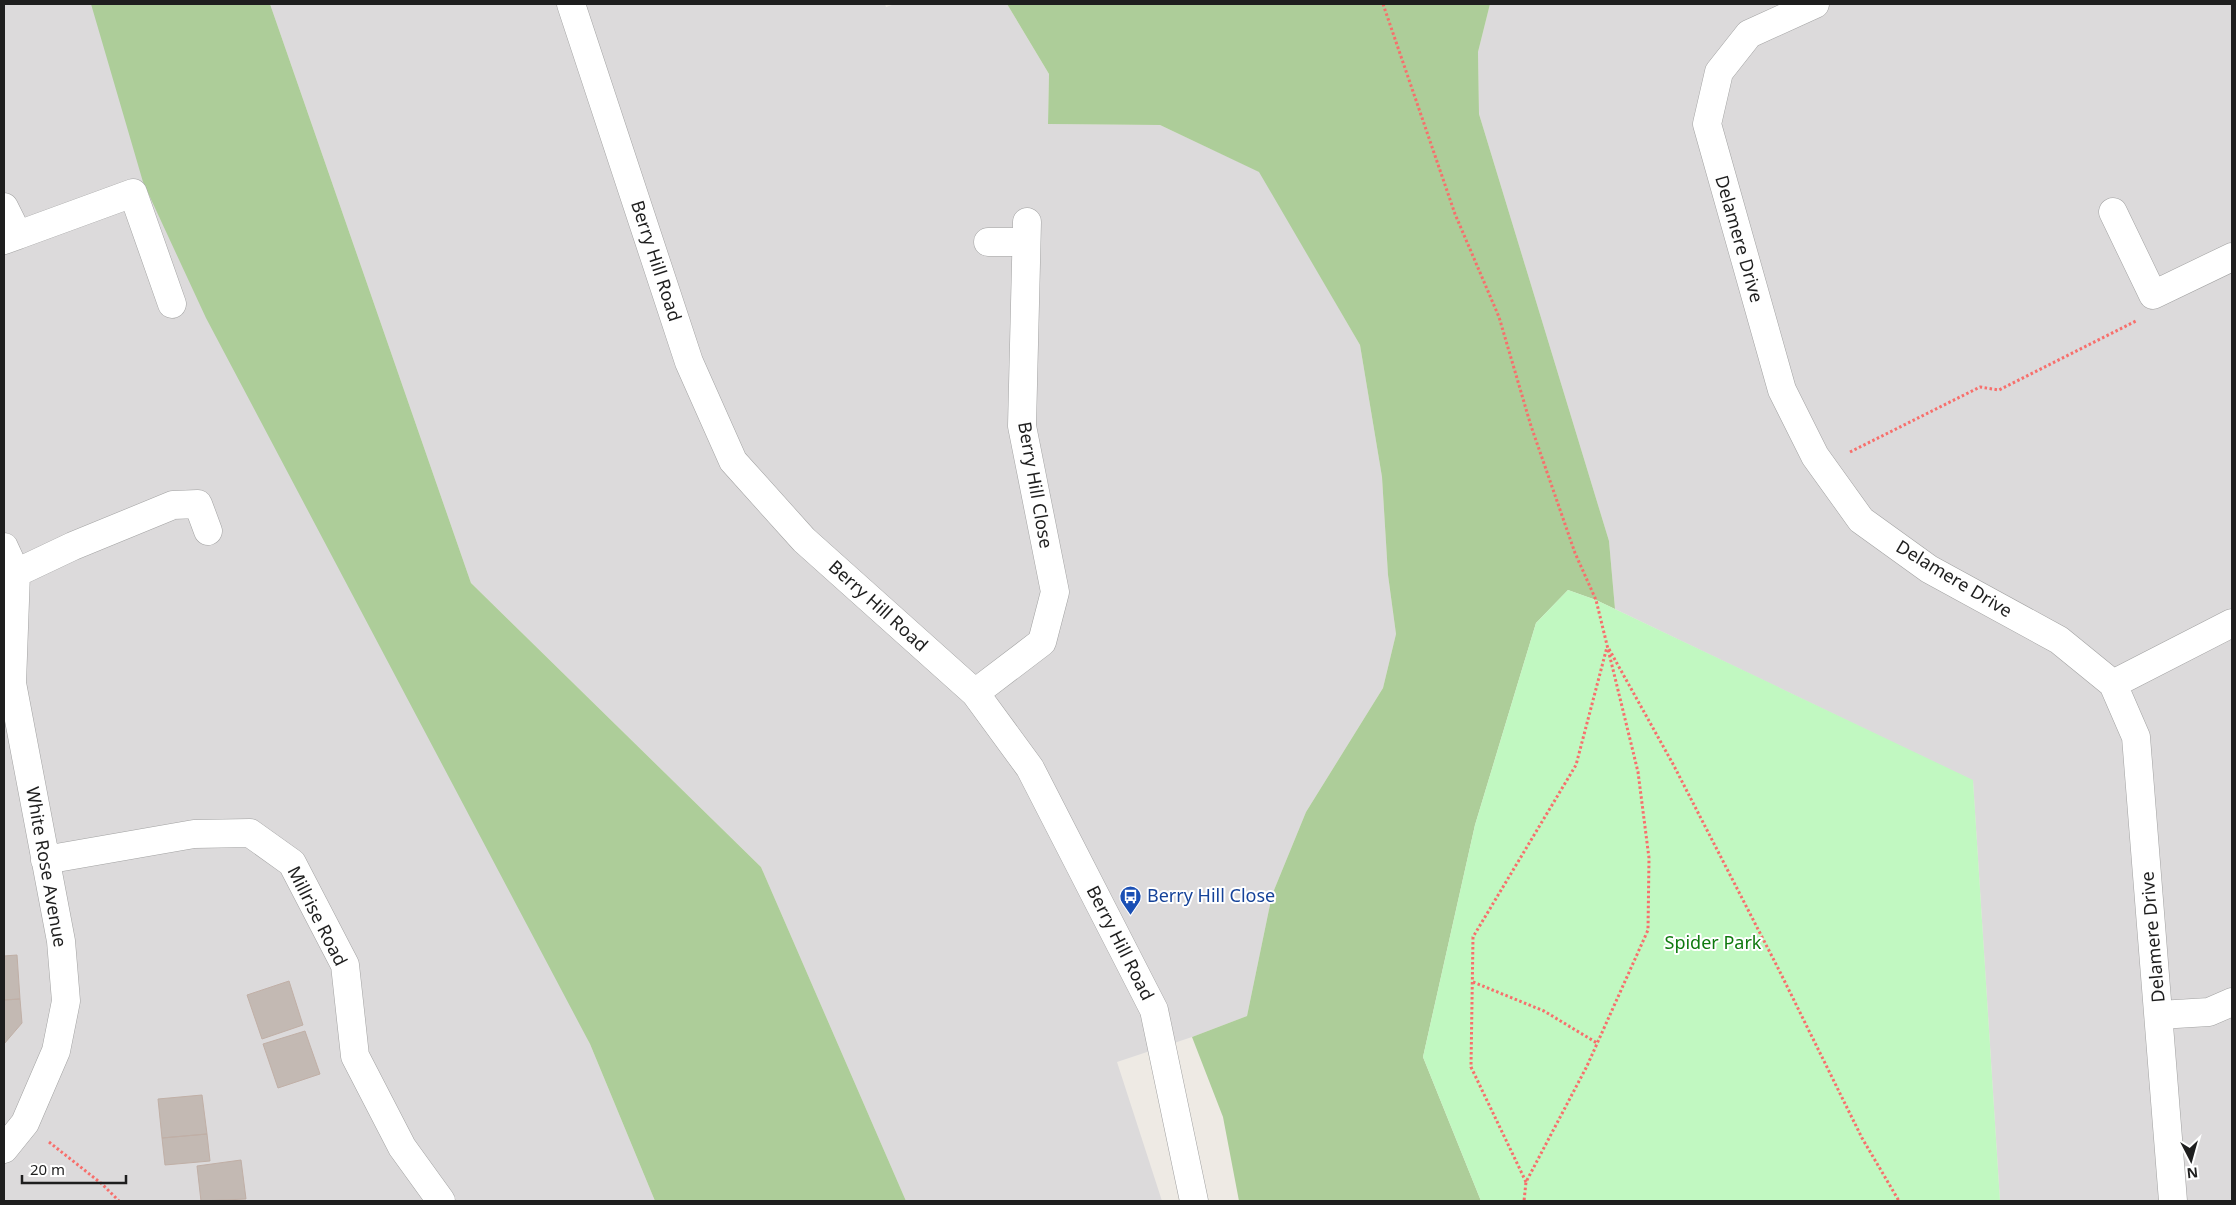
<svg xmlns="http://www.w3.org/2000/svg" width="2236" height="1205" font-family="'Noto Sans',sans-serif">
<rect width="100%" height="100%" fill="#eeeae4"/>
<path fill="#dcdadb" d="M4 4H92L590 1044 655 1201H4Z
M270 4H885L886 7 895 4H1007L1049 74 1048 124 1160 125 1260 172 1360 345 1382 477 1388 575 1396 634 1383 688 1306 812 1272 895 1247 1016 1192 1037 1117 1062 1162 1201H906L761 867 471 583Z
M1490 4H2232V1201H2000L1973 781 1615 609 1609 541 1479 114 1478 52Z"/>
<path fill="#adcd99" d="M91 4H270L471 583 761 867 906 1201H655L590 1044 206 318 143 182Z
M1007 4H1490L1478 52 1479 114 1609 541 1615 609 1596 600 1568 590 1536 623 1475 825 1423 1057 1481 1201H1239L1223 1117 1192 1037 1247 1016 1272 895 1306 812 1383 688 1396 634 1388 575 1382 477 1360 345 1259 172 1160 125 1048 124 1049 74Z"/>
<path fill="#c1f8c1" d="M1568 590 1596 600 1973 780 2000 1201H1481L1423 1057 1475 825 1536 623Z"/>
<path fill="#c3b9b3" stroke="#c0afa6" d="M17 955 20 999 4 1000V956Z
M289 981 303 1025 262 1039 247 995Z
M20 999 22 1023 4 1044V1000Z
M305 1031 320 1074 278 1088 263 1044Z
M202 1095 207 1134 162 1138 158 1099Z
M207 1134 210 1161 165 1165 162 1138Z
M241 1160 246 1199 201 1201 197 1166Z"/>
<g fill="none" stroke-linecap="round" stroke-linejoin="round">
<defs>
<path id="minor" d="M571 4 689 362 733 461 804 540 975 693 1030 768 1154 1010 1194 1201
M1815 4 1749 34 1719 72 1707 124 1782 390 1815 456 1861 520 1929 569 2059 640 2113 684 2136 737 2173 1201
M4 207 18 235 4 240
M2113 212 2153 295 2232 257
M18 235 133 193 172 304
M988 242H1026
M4 547 16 573
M2113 684 2232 623
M975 693 1042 642 1055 592 1022 426 1027 222
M45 860 194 834 250 833 292 863 345 965 355 1056 402 1147 441 1201
M2159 1015 2209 1012 2232 1002
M4 1149 25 1123 56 1051 66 1001 61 941 12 683 16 573 73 546 173 505 198 504 208 531"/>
</defs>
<use href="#minor" stroke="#a2a2a2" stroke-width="29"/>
<path stroke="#f76f6c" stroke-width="3" stroke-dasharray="2.5 2.5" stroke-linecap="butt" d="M1383 4 1455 214 1499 317 1531 426 1575 553 1596 600 1638 772 1649 858 1648 930 1587 1066 1526 1182 1524 1201
M1850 452 1980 387 1999 390 2136 321
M1609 649 1673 764 1779 970 1862 1138 1899 1201
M1473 982 1544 1011 1597 1043
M49 1142 102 1184 119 1201
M1526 1182 1471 1067 1473 937 1576 765 1607 647"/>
<use href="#minor" stroke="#fff" stroke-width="28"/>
</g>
<defs>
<symbol id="bus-pin" viewBox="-11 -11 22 30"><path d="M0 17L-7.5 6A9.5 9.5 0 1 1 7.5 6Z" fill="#1a4fb4" stroke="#fff"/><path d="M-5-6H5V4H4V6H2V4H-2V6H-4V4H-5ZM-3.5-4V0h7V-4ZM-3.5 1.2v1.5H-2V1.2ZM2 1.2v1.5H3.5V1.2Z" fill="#fff"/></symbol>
</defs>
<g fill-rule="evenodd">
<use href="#bus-pin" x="1118" y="884" width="25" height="34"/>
</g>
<g text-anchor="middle" stroke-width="4" stroke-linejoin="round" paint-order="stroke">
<g font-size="18" fill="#1e1e1e" stroke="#fff">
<text transform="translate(1739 239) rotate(74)" y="6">Delamere Drive</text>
<text transform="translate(656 261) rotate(72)" y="6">Berry Hill Road</text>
<text transform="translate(1035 485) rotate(80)" y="6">Berry Hill Close</text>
<text transform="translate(1954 579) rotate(31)" y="6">Delamere Drive</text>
<text transform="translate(878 606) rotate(42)" y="6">Berry Hill Road</text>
<text transform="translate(46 867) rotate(80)" y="6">White Rose Avenue</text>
<text transform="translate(317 916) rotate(63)" y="6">Millrise Road</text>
<text transform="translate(2153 937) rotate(-95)" y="6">Delamere Drive</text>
<text transform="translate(1120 943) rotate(63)" y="6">Berry Hill Road</text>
</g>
<g font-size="18" fill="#164399" stroke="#fff" text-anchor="start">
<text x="1147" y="902">Berry Hill Close</text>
</g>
<g font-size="18" fill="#0e790e" stroke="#fff">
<text x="1713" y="949">Spider Park</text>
</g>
</g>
<rect width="2236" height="1205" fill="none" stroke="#1e1e1e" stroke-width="10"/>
<g transform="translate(2191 1160) rotate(174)" stroke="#ffffff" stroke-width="4" paint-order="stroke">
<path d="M0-4L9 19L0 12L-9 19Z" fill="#1e1e1e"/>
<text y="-8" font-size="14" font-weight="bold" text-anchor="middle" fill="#1e1e1e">N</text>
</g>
<path d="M22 1175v8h104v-8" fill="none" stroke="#1e1e1e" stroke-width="2.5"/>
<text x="30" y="1175" font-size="15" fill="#1e1e1e" stroke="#ffffff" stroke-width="4" paint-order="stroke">20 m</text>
</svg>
